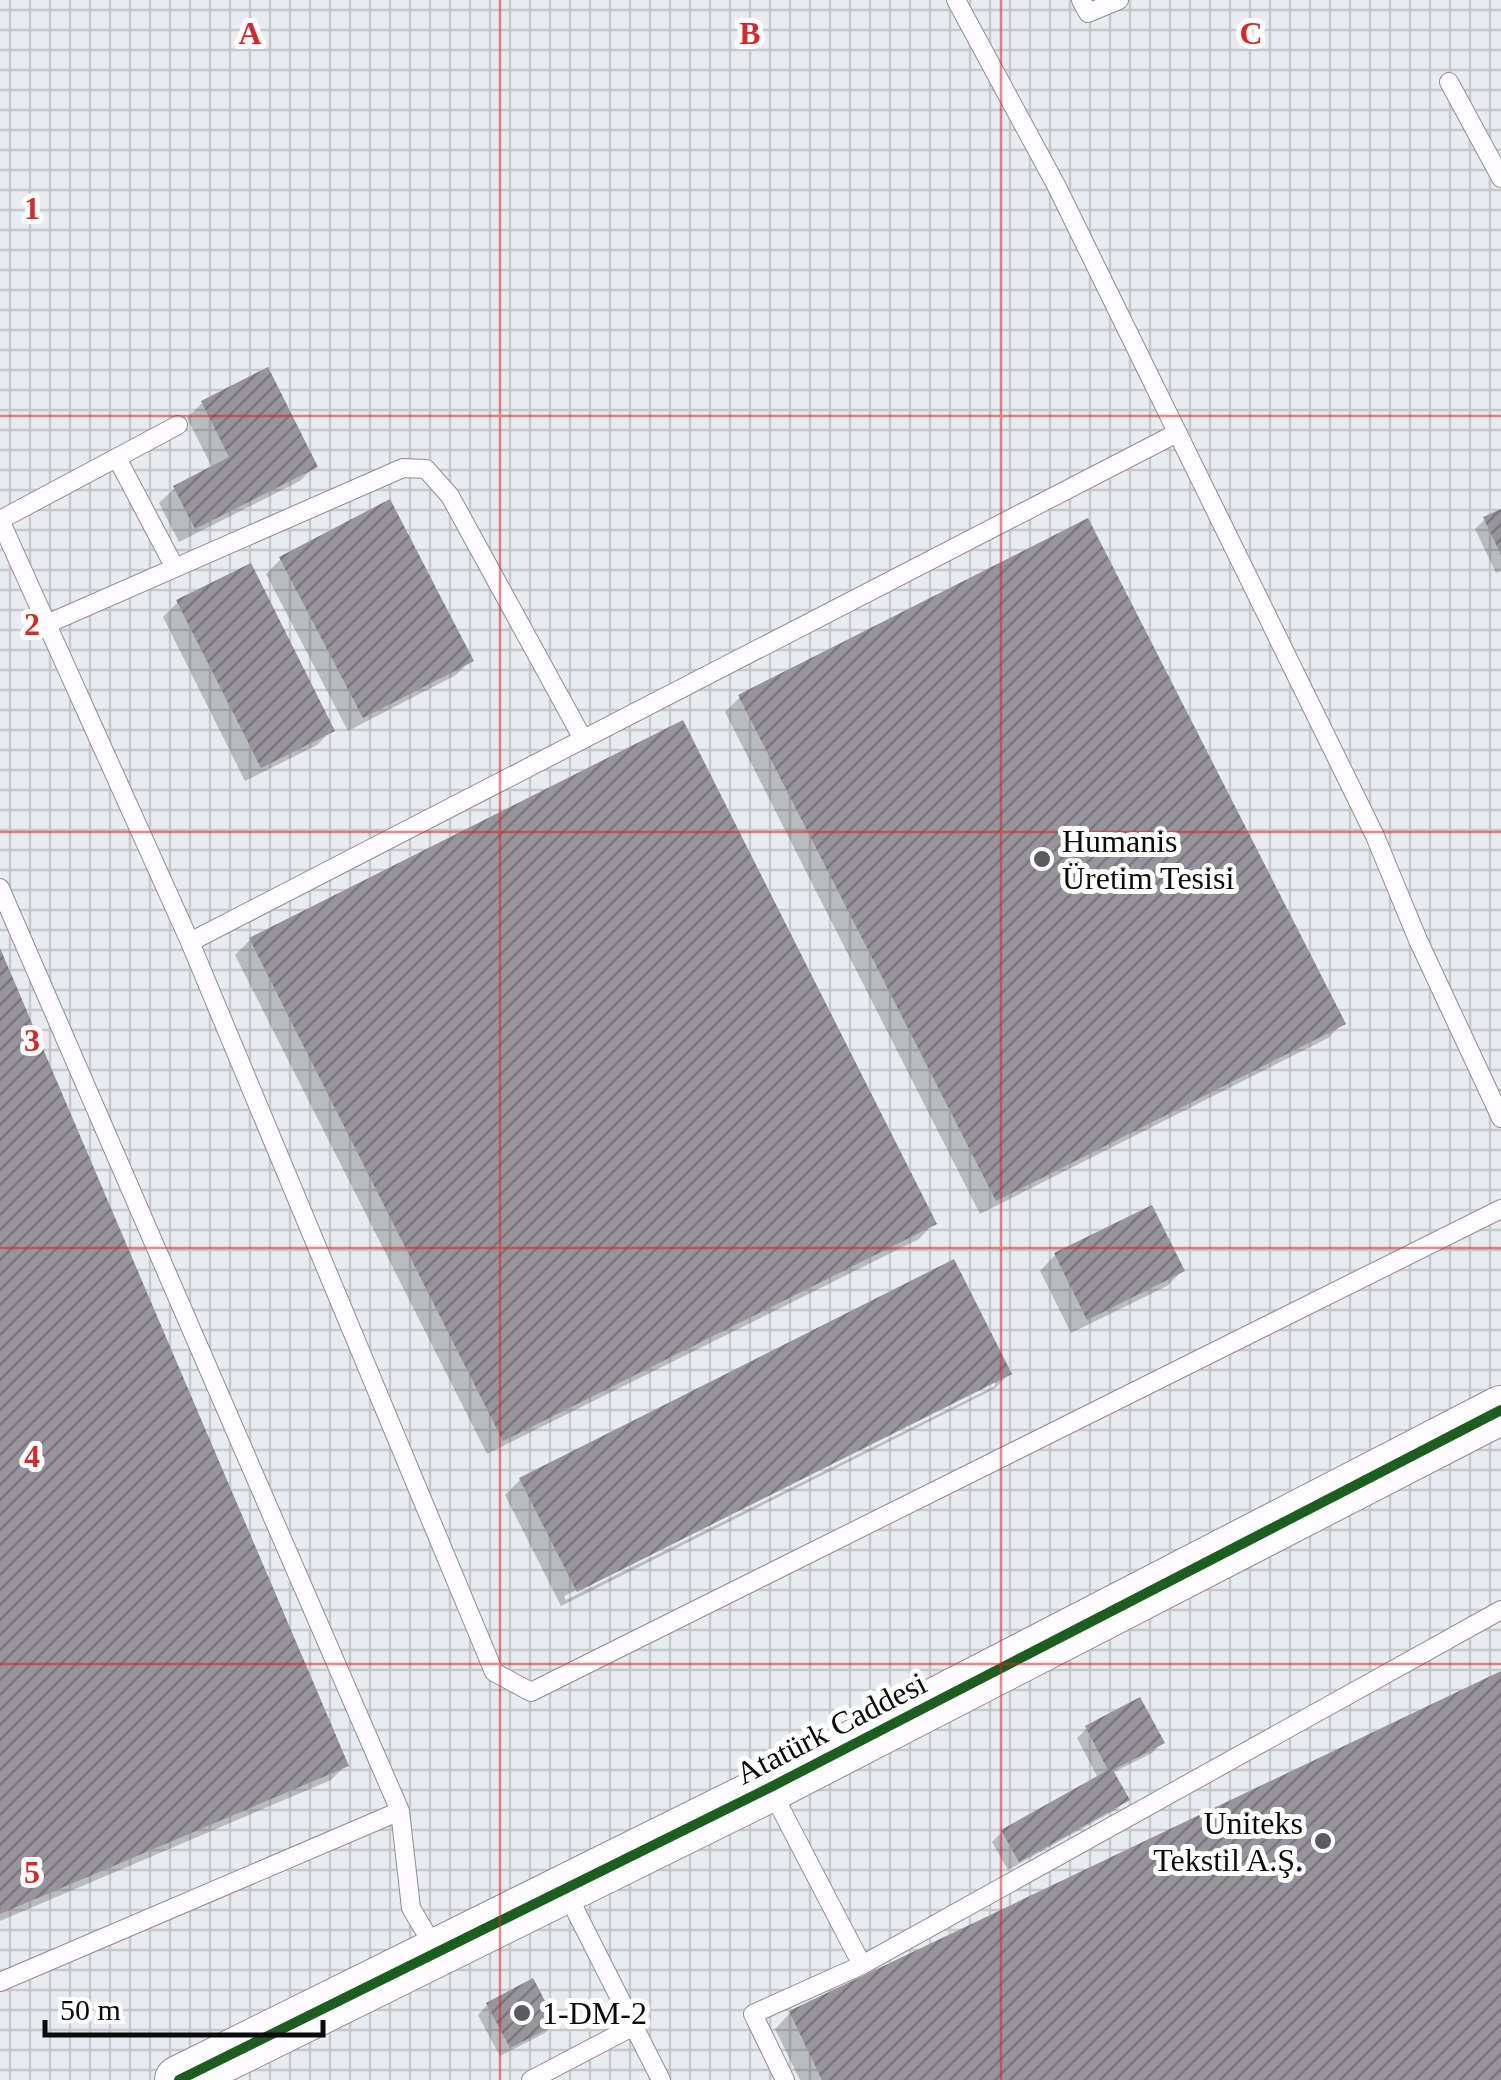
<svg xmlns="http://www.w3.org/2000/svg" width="1501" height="2080" font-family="'Times New Roman',serif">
<defs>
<pattern id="industrial-grid" width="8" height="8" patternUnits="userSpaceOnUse" patternTransform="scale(2.5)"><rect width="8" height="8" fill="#e8ebef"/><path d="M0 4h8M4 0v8" fill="none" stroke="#c6c8cc"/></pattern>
<pattern id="building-hatch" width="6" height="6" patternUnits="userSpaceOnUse" patternTransform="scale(2.5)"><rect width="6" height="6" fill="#98949c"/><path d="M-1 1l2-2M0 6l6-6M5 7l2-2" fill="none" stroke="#7a777d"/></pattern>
</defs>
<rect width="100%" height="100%" fill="#f5edfa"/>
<path fill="url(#industrial-grid)" d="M0 0H1501V2080H0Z"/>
<path fill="#0003" fill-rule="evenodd" d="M202 403 315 466 300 481 179 542 159 503 175 488 213 469 187 418Z
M1501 512V571L1496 573 1475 529 1485 519Z
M281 559 471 660 456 675 348 731 266 574Z
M178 602 332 730 317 745 245 781 163 617Z
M740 697 1343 1023 1328 1038 980 1214 725 712Z
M250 940 934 1223 919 1239 487 1454 235 955Z
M0 956 346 1765 331 1780 0 1921Z
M1151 1208 1182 1271 1167 1286 1071 1333 1040 1271 1055 1255Z
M1009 1374 994 1389 561 1606 505 1495 520 1480ZM995 1380V1386L566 1600 564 1596Z
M1501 1674V2080H800L775 2029 790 2013Z
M1087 1728 1162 1743 1152 1753 1112 1773 1127 1799 1117 1809 1008 1870 992 1842 1002 1832 1098 1778 1077 1738Z
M487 2005 554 2023 545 2033 500 2056 478 2015Z"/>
<path fill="url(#building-hatch)" d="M268 367 318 467 195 529 173 486 229 457 201 401Z
M390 499 474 661 363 718 279 557Z
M1501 509V555L1483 517Z
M1088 518 1346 1024 996 1201 738 695Z
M251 563 335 731 261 768 176 600Z
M683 720 937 1224 503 1441 249 938Z
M0 948 349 1766 0 1914Z
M1152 1205 1185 1271 1087 1320 1054 1253Z
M954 1259 1012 1374 577 1592 519 1478Z
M1501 1671V2080H822L789 2011Z
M1140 1697 1165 1743 1113 1770 1130 1800 1019 1862 1001 1830 1108 1770 1085 1726Z
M533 1978 557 2024 510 2048 486 2003Z"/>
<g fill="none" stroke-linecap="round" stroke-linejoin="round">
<defs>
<path id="service" d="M956 0 1056 185 1375 836 1418 940 1501 1118
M1081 0 1088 13 1119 0
M1449 82 1501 178
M117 458 175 568
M0 520 190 942 494 1672 531 1692 1501 1209
M0 520 178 425
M47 624 403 468 426 469 450 496 583 739
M0 888 400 1811 0 1982
M190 942 1177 433
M770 1788 862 1965
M400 1811 411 1908 437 1952
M565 1890 661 2080
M531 2080 634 2026
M785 2080 753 2014 862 1965 1501 1610"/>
<path id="tertiary" d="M179 2080 769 1788 1501 1410"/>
</defs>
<use href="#service" stroke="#908d93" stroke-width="20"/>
<use href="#tertiary" stroke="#908d93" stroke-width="50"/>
<use href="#service" stroke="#fefcfe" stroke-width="18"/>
<use href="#tertiary" stroke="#fefcfe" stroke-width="48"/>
<defs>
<path id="cycleway" d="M179 2080 769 1788 1501 1410"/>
</defs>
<use href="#cycleway" stroke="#fff" stroke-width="16"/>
<use href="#cycleway" stroke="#1b5e20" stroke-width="10"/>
</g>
<path fill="none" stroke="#d62828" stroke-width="2.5" stroke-opacity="0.55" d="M500 0V2080M1001 0V2080M0 416H1501M0 832H1501M0 1248H1501M0 1664H1501"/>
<g fill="#5d5a5f" stroke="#fff" stroke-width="4">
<circle cx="1042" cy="859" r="10"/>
<circle cx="1323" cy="1841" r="10"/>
<circle cx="522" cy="2013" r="10"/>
</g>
<g text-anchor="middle" stroke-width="10" stroke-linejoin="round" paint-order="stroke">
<g font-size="32" fill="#0b0b0b" stroke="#fff" text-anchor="start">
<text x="1062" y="852">Humanis<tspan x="1062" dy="37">Üretim Tesisi</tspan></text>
<text x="1303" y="1834" text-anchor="end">Uniteks<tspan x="1303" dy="37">Tekstil A.Ş.</tspan></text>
<text x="542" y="2024">1-DM-2</text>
</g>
<g font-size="32" fill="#0b0b0b" stroke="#fff">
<text transform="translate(831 1728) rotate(-27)" y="11">Atatürk Caddesi</text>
</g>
</g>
<g font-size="32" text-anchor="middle" font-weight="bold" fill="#d62828" stroke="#fff" stroke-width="10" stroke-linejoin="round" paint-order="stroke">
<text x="250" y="44">A</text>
<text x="750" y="44">B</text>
<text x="1251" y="44">C</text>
<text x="32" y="219">1</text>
<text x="32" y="635">2</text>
<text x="32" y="1051">3</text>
<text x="32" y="1467">4</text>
<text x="32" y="1883">5</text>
</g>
<path d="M45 2020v15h278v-15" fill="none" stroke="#0b0b0b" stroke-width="5"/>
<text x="60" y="2020" font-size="30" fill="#0b0b0b" stroke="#ffffff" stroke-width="8" paint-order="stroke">50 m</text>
</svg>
